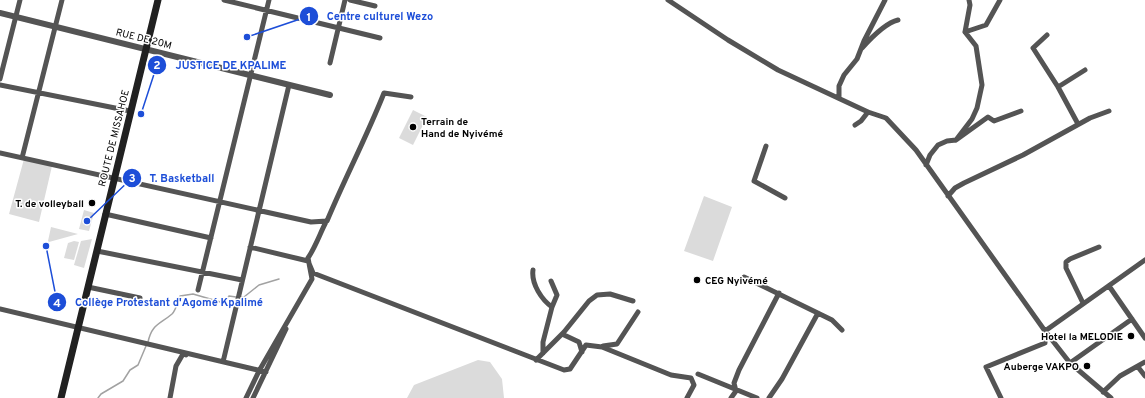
<svg xmlns="http://www.w3.org/2000/svg" width="1145" height="398" font-family="Overpass,sans-serif">
<rect width="100%" height="100%" fill="#fff"/>
<path fill="#dbdbdb" d="M413 110 427 117 413 145 399 138Z
M24 159 52 166 39 222 9 214Z
M704 196 732 207 713 261 684 251Z
M84 210 94 213 89 231 79 229Z
M51 227 78 234 49 242 48 241Z
M92 239 84 268 74 265 81 241Z
M74 241 79 242 74 260 64 258 68 243Z
M478 360 490 362 502 379 504 398H407L414 385Z"/>
<g fill="none" stroke-linecap="round" stroke-linejoin="round">
<path stroke="#a2a2a2" stroke-width="1.5" d="M240 297H244L259 285 279 279
M148 342C152 324 159 325 172 314 176 310 178 301 180 296L193 294 224 303 229 296 236 297
M98 398 101 394 123 381 130 370 138 365 146 346"/>
<path stroke="#545454" stroke-width="5" d="M224 0 380 38
M350 0 375 6
M668 0 728 40 778 70 868 112 886 118 916 150 1045 331 1070 363 1111 398
M965 32 970 5 969 0
M1047 35 1033 48 1058 87
M862 48C871 38 885 23 898 20
M330 63 345 0
M0 79 20 0
M0 85 130 111
M839 98V86L844 75 857 59 864 41 885 0
M1078 124 1058 87 1085 70
M855 125 861 121 868 112
M956 140 972 119 977 108 982 85 976 46 965 32 986 25 1000 0
M766 146 754 181 785 198
M0 153 311 222 327 221C345 178 367 136 384 93L411 97
M22 158 62 0
M926 165 930 155 938 145 947 141 956 140 988 117 994 121 1021 111
M948 196 955 188 964 183 1023 155 1090 118 1109 111
M105 214 211 238
M250 247 308 261 313 273 564 370 570 369 586 345 602 347 671 375 691 378 694 385 687 398
M97 251 242 280
M533 270C531 284 542 300 552 307L543 342V353
M744 277 832 320 842 330
M551 281 557 295 552 307
M1109 286 1145 338
M88 287 140 298
M198 290 269 0
M1083 303 1066 268V262L1070 259 1099 247
M0 309 266 372
M562 334 579 342 582 352
M603 346 617 344 638 312
M536 360 564 332 589 301 597 295 610 294 633 301
M223 362 289 85
M1070 363 1132 319
M1138 367 1145 376
M698 374 757 398
M1103 392 1120 376 1145 362
M170 398 176 366 183 354 186 355
M246 398 259 371 312 279 308 258C316 246 320 233 327 220
M253 398 286 329
M731 398 736 391 734 383 739 370 779 293
M769 398 782 379 818 313
M1001 398 986 367 1045 343V331L1145 260"/>
<path stroke="#545454" stroke-width="6" d="M0 13 330 95"/>
<path stroke="#212121" stroke-width="7" d="M61 398 158 0"/>
</g>
<g fill="#000" stroke="#fff" stroke-width="1.5">
<circle cx="413" cy="127" r="4"/>
<circle cx="92" cy="203" r="4"/>
<circle cx="697" cy="280" r="4"/>
<circle cx="1131" cy="336" r="4"/>
<circle cx="1087" cy="366" r="4"/>
</g>
<g text-anchor="middle" stroke-width="3" stroke-linejoin="round" paint-order="stroke">
<g font-size="10" fill="#000" stroke="#fff">
<text transform="translate(144 38) rotate(14)" y="4">RUE DE 20M</text>
<text transform="translate(113 138) rotate(-76)" y="4">ROUTE DE MISSAHOE</text>
</g>
<g font-size="10" font-weight="bold" fill="#000" stroke="#fff" text-anchor="end">
<text x="421" y="125" text-anchor="start">Terrain de<tspan x="421" dy="12">Hand de Nyivémé</tspan></text>
<text x="84" y="207">T. de volleyball</text>
<text x="705" y="284" text-anchor="start">CEG Nyivémé</text>
<text x="1123" y="340">Hotel la MELODIE</text>
<text x="1079" y="370">Auberge VAKPO</text>
</g>
</g>
<path fill="none" stroke="#1d4ed8" stroke-width="1.5" d="M247 37L309 16M141 114L157 65M87 221L132 178M46 246L57 302"/>
<g fill="#1d4ed8" stroke="#fff" stroke-width="1.5">
<circle cx="247" cy="37" r="4"/>
<circle cx="141" cy="114" r="4"/>
<circle cx="87" cy="221" r="4"/>
<circle cx="46" cy="246" r="4"/>
<circle cx="309" cy="16" r="10"/>
<circle cx="157" cy="65" r="10"/>
<circle cx="132" cy="178" r="10"/>
<circle cx="57" cy="302" r="10"/>
</g>
<g font-size="12" text-anchor="middle" font-weight="bold" fill="#fff">
<text x="309" y="21">1</text>
<text x="157" y="69">2</text>
<text x="132" y="182">3</text>
<text x="57" y="307">4</text>
</g>
<g font-size="11" text-anchor="middle" font-weight="bold" fill="#1d4ed8" stroke="#fff" stroke-width="3" stroke-linejoin="round" paint-order="stroke">
<text x="380" y="20">Centre culturel Wezo</text>
<text x="231" y="69">JUSTICE DE KPALIME</text>
<text x="182" y="182">T. Basketball</text>
<text x="169" y="306">Collège Protestant d'Agomé Kpalimé</text>
</g>
</svg>
